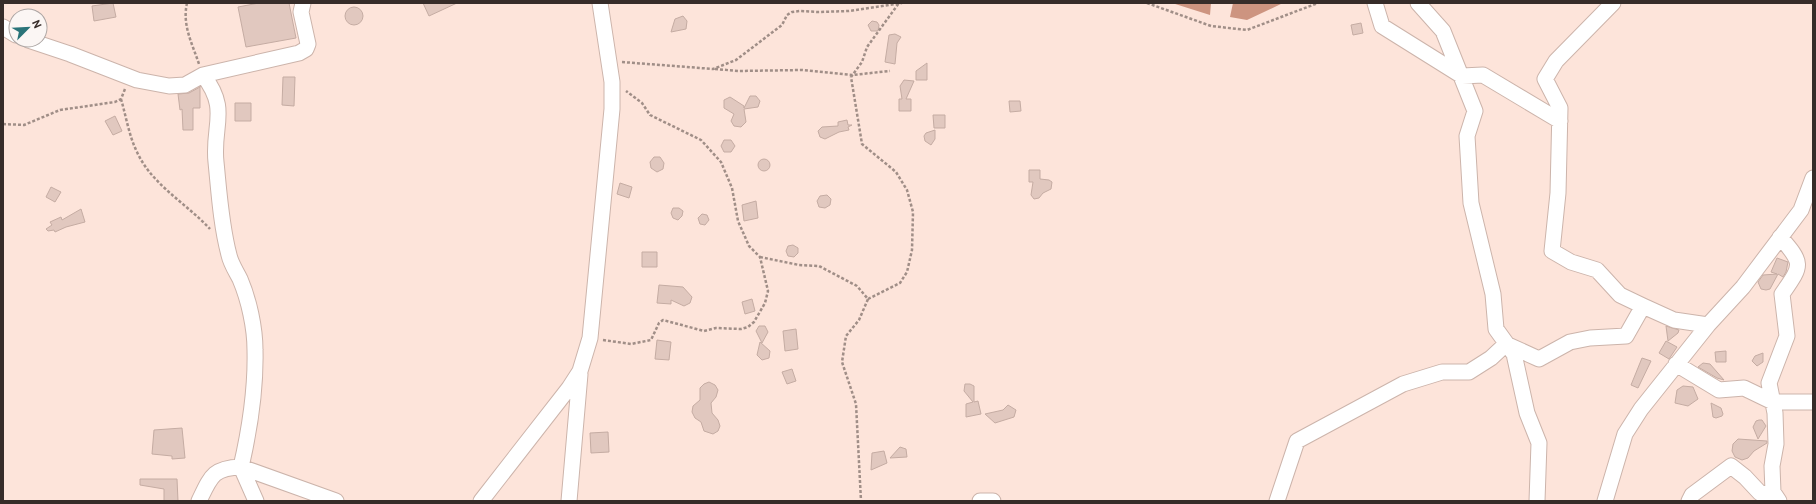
<svg xmlns="http://www.w3.org/2000/svg" width="1816" height="504" font-family="Overpass,sans-serif">
<rect width="100%" height="100%" fill="#fde4da"/>
<path fill="#cd9480" d="M1172 3H1211L1210 15Z
M1233 3H1283L1247 20 1230 17Z"/>
<path fill="#e1c8bf" stroke="#c5aca3" d="M113 3 116 17 94 21 92 6Z
M259 3H289L296 38 246 47 238 7Z
M423 3H457L429 16Z
M345 16a9 9 0 1 1 18 0a9 9 0 1 1-18 0Z
M683 16 687 21 686 29 671 32 675 19Z
M872 21 877 22 879 25 878 31H871L868 25Z
M1361 23 1363 33 1353 35 1351 25Z
M895 34 901 37 897 43 895 64 885 62 889 35Z
M927 63V80H916V71Z
M283 77H295L294 106 282 105Z
M904 80 914 81 906 99H911V111H899V99H902L900 86Z
M200 87V108H193V130H183L182 109 180 110 178 94 189 93Z
M750 96H756L760 101 758 107 744 109 746 122 741 127 734 126 731 121 734 114 724 108V100L730 97 744 106V108Z
M1009 101H1020L1021 111 1010 112Z
M235 103H251V121H235Z
M933 115H945V128H934Z
M115 116 122 131 113 135 105 121Z
M847 120 848 125H852L848 127 849 130 839 132 825 139 820 137 818 131 822 127 838 126V122Z
M935 130V139L931 145 925 141 924 136 926 133Z
M724 140H731L735 146 731 152H724L721 146Z
M654 157H660L664 163 663 169 657 172 651 168 650 162Z
M758 165a6 6 0 1 1 12 0a6 6 0 1 1-12 0Z
M1029 170H1040V179L1049 180 1052 182 1051 189 1043 193 1039 198 1034 199 1031 195 1033 182H1029Z
M620 183 632 187 629 198 617 194Z
M51 187 61 192 55 202 46 197Z
M827 195 831 199 830 205 825 208 819 207 817 201 820 196Z
M756 201 758 218 744 221 742 205Z
M673 208H679L683 211 682 216 678 220 673 218 671 213Z
M81 209 85 222 66 227 55 232 54 230 48 231 46 229 52 225 50 222 61 217 62 220Z
M702 214 707 215 709 220 705 225 700 224 698 218Z
M793 245 798 248V253L794 257 788 256 786 251 788 246Z
M642 252H657V267H642Z
M1777 258 1788 262 1786 272 1783 277 1778 274 1770 289 1766 290 1761 289 1758 282 1763 275 1777 274 1771 272Z
M659 285 683 287 692 297 690 303 684 306 671 300V304L657 303Z
M752 299 755 311 745 314 742 302Z
M759 326H765L768 332 762 343 756 331Z
M1666 326 1679 330 1678 333 1668 341Z
M796 329 798 349 785 351 783 331Z
M657 340 671 342 669 360 655 359Z
M1666 341 1677 347 1669 359 1659 353Z
M760 342 770 351 769 358 762 360 757 355Z
M1726 351V362H1716L1715 352Z
M1763 353V362L1757 366 1752 361 1755 356Z
M1642 358 1651 361 1638 388 1631 385Z
M1703 363 1710 364 1724 380 1717 378 1698 367Z
M792 369 796 381 787 384 782 372Z
M709 382 715 385 718 390 716 397 711 403 712 413 718 420 720 426 718 431 713 434 704 431 701 422 695 418 692 412 693 406 700 400V388L704 384Z
M965 384H970L974 386V402L978 401 981 414 966 417V404L973 402 964 391Z
M1683 386 1693 387 1698 399 1688 406 1675 403 1677 390Z
M1711 403 1721 408 1723 414 1722 416 1716 418 1713 417Z
M1008 405 1016 410 1014 417 995 423 985 414 1003 410Z
M1759 420H1762L1766 426 1758 439 1753 427 1756 421Z
M182 428 185 458 172 459V456L152 454 154 430Z
M608 432 609 452 591 453 590 433Z
M1738 439 1767 441V443L1754 451 1748 458 1742 460 1735 457 1732 451 1733 444Z
M900 447 906 449 907 457 890 458Z
M884 451 887 463 871 470 872 453Z
M140 479H177L178 501H164V489L140 485Z"/>
<g fill="none" stroke-linecap="round" stroke-linejoin="round">
<defs>
<path id="street" d="M1375 3 1382 26 1462 76 1483 75 1560 121
M1418 3 1443 31 1475 111 1467 136 1471 203 1493 294 1496 329 1514 354 1527 413 1539 443 1537 501
M1613 3 1556 61 1545 79 1560 108 1558 193 1552 251 1571 262 1597 270 1620 295 1643 306 1674 320 1708 325
M3 27 16 35
M28 40 70 54 137 80 169 86 185 85 203 75 299 53 306 49 308 44 301 12 303 3
M203 75C230 110 212 125 216 162 219 192 221 225 229 255 231 264 236 271 240 279 249 300 255 328 255 350 256 390 250 428 241 467L336 501
M1676 364 1719 390 1744 388 1773 402H1813
M1773 492 1772 466 1776 444 1775 413 1769 383 1787 336 1782 294C1802 265 1804 264 1780 237
M199 501C211 476 213 468 241 467L256 501
M481 501 569 388 580 371 590 338 612 109V82L600 3
M569 501 580 374
M980 501H993
M1277 501 1297 441 1403 384 1442 372H1469L1491 358 1506 344 1539 359 1570 342 1590 338 1626 336 1643 306
M1605 501 1625 434 1641 409 1708 325 1743 287 1801 210 1813 178
M1689 501 1692 495 1731 466 1745 477 1760 493 1768 494 1773 492 1779 501"/>
</defs>
<use href="#street" stroke="#ccb4ab" stroke-width="17"/>
<path stroke="#a08e87" stroke-width="2.5" stroke-dasharray="3 2" stroke-linecap="butt" d="M187 3C182 25 192 43 199 64
M1147 3 1211 26 1247 30 1318 3
M622 62 713 69 736 60 782 25 787 15 792 12 800 11 818 12 849 11 902 3
M715 69 738 71 802 70 852 75 890 71
M121 99C126 116 129 136 137 152 152 185 186 203 210 229
M3 124 24 125 60 110 115 102 121 99 125 89
M760 257 799 265 819 266 857 286 868 299 859 320 846 336 842 362 856 404 861 501
M868 299 900 283 907 272 912 250 913 212 907 190 896 172 862 144 851 77 862 62 867 47 899 3
M603 340 631 344 651 340 659 323 663 320 704 331 716 328 741 329 748 327 754 322 765 303 768 291 760 257 749 246 738 221 732 188 721 162 701 140 650 115 642 103 626 91"/>
<use href="#street" stroke="#fff" stroke-width="15"/>
</g>
<rect width="1816" height="504" fill="none" stroke="#362c29" stroke-width="8"/>
<g transform="translate(28 28) rotate(66)"><circle r="19" fill="#fbf6f4" stroke="#aca5a3"/>
<path d="M0-3L7 15L0 10L-7 15Z" fill="#2a7479"/>
<text y="-6" font-size="11" font-weight="bold" text-anchor="middle" fill="#362c29">N</text>
</g>
</svg>
